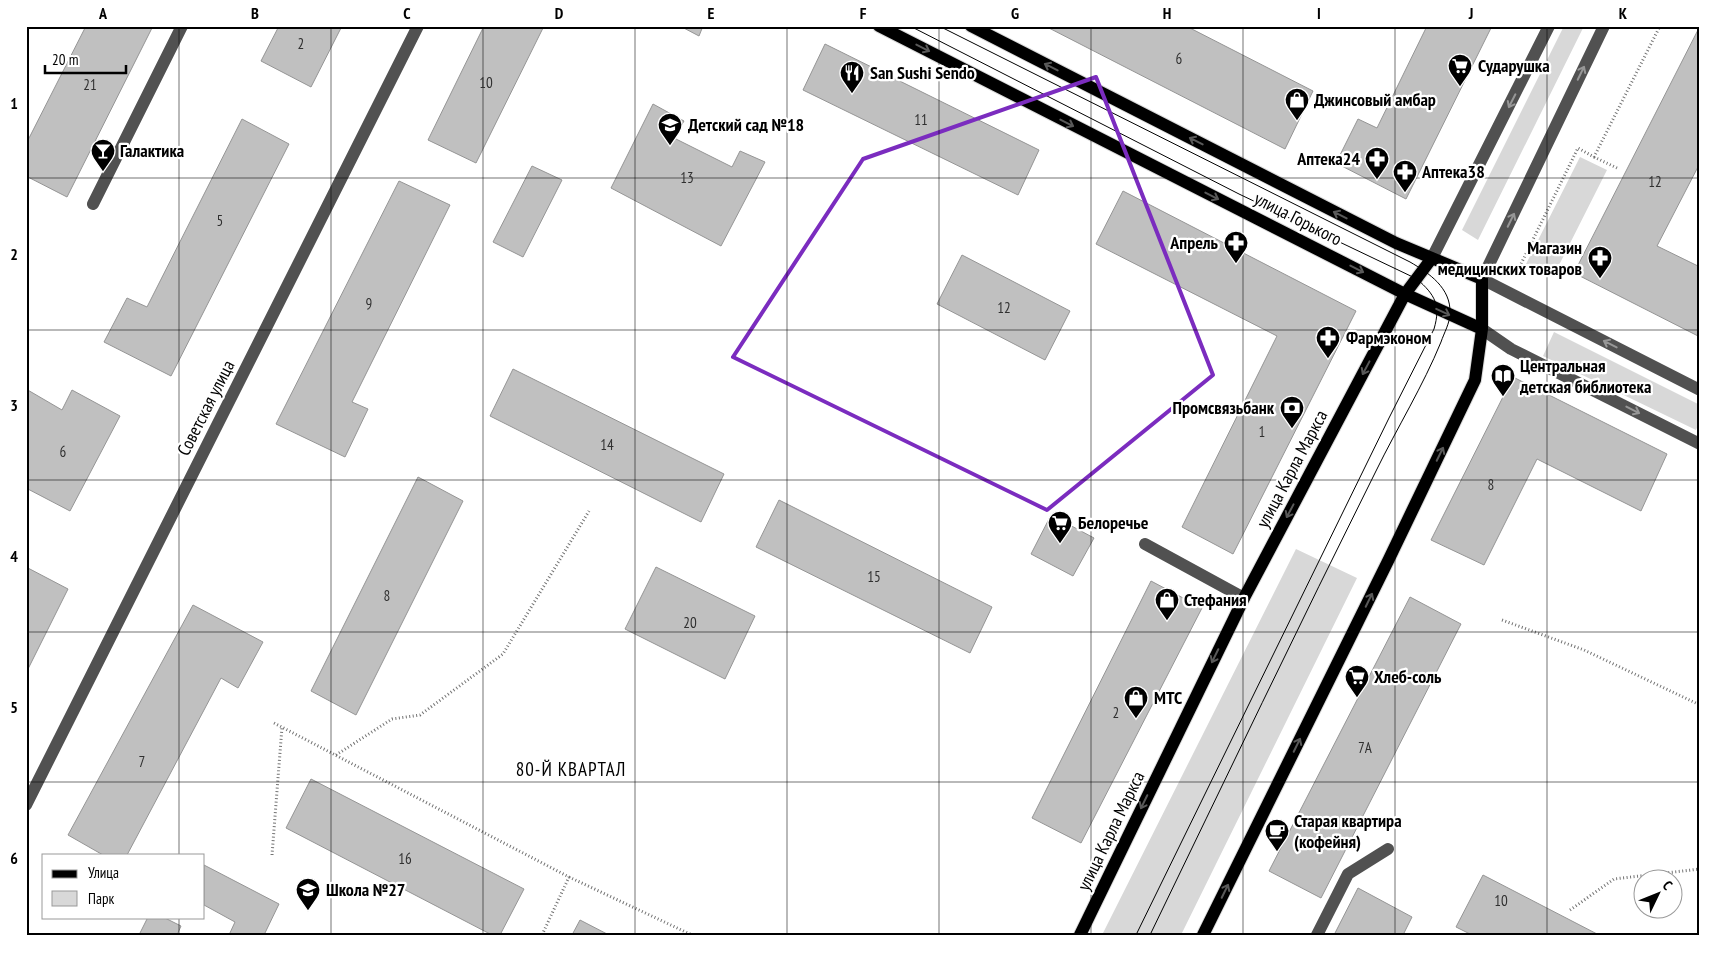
<svg xmlns="http://www.w3.org/2000/svg" width="1726" height="961" font-family="'PT Sans Narrow',sans-serif">
<rect width="100%" height="100%" fill="#fff"/>
<path fill="#d8d8d8" d="M1564 26H1584L1478 240 1462 230Z
M1580 157 1607 170 1553 277 1526 264Z
M1554 332 1700 405V421L1696 430 1543 356Z
M1296 549 1357 578 1181 935H1102Z"/>
<path fill="#c0c0c0" stroke="#959595" d="M86 26H153L67 197 26 176V144Z
M279 26H342L311 87 261 61Z
M484 26H544L476 163 428 140Z
M680 26H703L699 36Z
M1045 26H1186L1313 91 1285 149Z
M1427 26H1492L1406 199 1336 163 1358 119 1377 128Z
M1700 26V163L1657 246 1700 267V337L1574 273Z
M825 44 1039 150 1018 195 803 90Z
M653 104 684 121 674 138 732 167 740 151 765 162 721 246 611 188Z
M242 119 289 144 171 376 104 342 127 298 147 307Z
M532 166 562 180 523 257 493 242Z
M399 181 450 205 352 402 368 409 345 457 276 424Z
M1123 191 1356 311 1233 554 1182 527 1277 336 1096 244Z
M962 255 1070 311 1045 360 937 304Z
M513 369 724 474 701 522 490 416Z
M1513 377 1667 454 1641 511 1537 459 1484 565 1431 540Z
M26 389 62 410 72 390 120 416 70 511 26 488Z
M418 477 463 501 356 715 311 691Z
M779 500 992 607 970 653 756 547Z
M1051 515 1094 538 1073 576 1031 554Z
M26 567 68 589 26 673Z
M656 567 755 616 725 679 625 629Z
M1151 581 1202 608 1081 843 1032 818Z
M1410 597 1461 624 1321 898 1269 871Z
M193 605 263 642 238 688 221 678 127 855H103L68 835Z
M311 779 524 889 500 935H492L286 828Z
M204 865 279 904 264 935H229L235 922 204 905Z
M1483 875 1599 935H1472L1456 927Z
M1358 888 1412 917 1403 935H1334Z
M148 917H163L181 926 177 935H139Z
M580 920 609 935H572Z"/>
<g fill="none" stroke-linecap="round" stroke-linejoin="round">
<defs>
<path id="major" d="M879 26 1405 294 1482 329
M971 26 1396 243 1482 279V329L1475 380 1389 559 1203 935
M1080 935 1244 598 1405 294 1432 258"/>
</defs>
<use href="#major" stroke="#dbdbdb" stroke-width="14"/>
<path stroke="#737373" stroke-width="3" stroke-dasharray="1 2.5" stroke-linecap="butt" d="M1594 157 1617 168
M1518 270 1578 148 1594 157 1660 26
M1502 620 1584 650 1700 705
M274 723 569 877 542 935
M336 755 392 719 420 715 503 654 589 511
M272 855 282 727
M569 877 692 935
M1570 910 1614 879 1700 869"/>
<path stroke="#515151" stroke-width="12" d="M1604 26 1482 279 1700 390
M93 204 182 26
M1432 258 1549 26
M1482 329 1511 349 1700 444
M1145 544 1244 598
M26 805 418 26
M1317 935 1348 874 1388 849"/>
<use href="#major" stroke="#000" stroke-width="12"/>
<path stroke="#000" stroke-width="1" d="M910 26 1239 194 1417 279C1435 295 1441 305 1434 329L1389 418 1136 935
M939 26 1410 262C1429 273 1451 288 1450 313 1450 323 1444 333 1441 342 1423 386 1397 428 1376 471 1299 625 1225 780 1150 935"/>
</g>
<defs><path id="oneway-shaft" d="M-6 0H5M1.5-3L5.5 0L1.5 3" fill="none" stroke-width="1.6" stroke-linecap="round" stroke-linejoin="round" transform="scale(1.25)"/></defs>
<g stroke="#595959">
<use href="#oneway-shaft" transform="translate(923 48) rotate(27)"/>
<use href="#oneway-shaft" transform="translate(1051 67) rotate(-153)"/>
<use href="#oneway-shaft" transform="translate(1067 123) rotate(27)"/>
<use href="#oneway-shaft" transform="translate(1196 141) rotate(-153)"/>
<use href="#oneway-shaft" transform="translate(1212 196) rotate(27)"/>
<use href="#oneway-shaft" transform="translate(1340 215) rotate(-153)"/>
<use href="#oneway-shaft" transform="translate(1357 269) rotate(27)"/>
<use href="#oneway-shaft" transform="translate(1443 312) rotate(25)"/>
<use href="#oneway-shaft" transform="translate(1366 368) rotate(118)"/>
<use href="#oneway-shaft" transform="translate(1440 454) rotate(-64)"/>
<use href="#oneway-shaft" transform="translate(1290 511) rotate(118)"/>
<use href="#oneway-shaft" transform="translate(1369 600) rotate(-64)"/>
<use href="#oneway-shaft" transform="translate(1215 656) rotate(116)"/>
<use href="#oneway-shaft" transform="translate(1297 745) rotate(-64)"/>
<use href="#oneway-shaft" transform="translate(1144 802) rotate(116)"/>
<use href="#oneway-shaft" transform="translate(1225 891) rotate(-64)"/>
</g>
<g stroke="#979797">
<use href="#oneway-shaft" transform="translate(1581 73) rotate(-64)"/>
<use href="#oneway-shaft" transform="translate(1512 101) rotate(117)"/>
<use href="#oneway-shaft" transform="translate(1511 220) rotate(-64)"/>
<use href="#oneway-shaft" transform="translate(1610 344) rotate(-153)"/>
<use href="#oneway-shaft" transform="translate(1633 410) rotate(27)"/>
</g>
<path fill="none" stroke="#7b2cbf" stroke-width="4" stroke-linejoin="round" d="M1096 77 1213 375 1047 510 733 357 863 159Z"/>
<path fill="none" stroke="#000" stroke-width="1" stroke-opacity="0.55" d="M179 26V855M331 26V935M483 26V935M635 26V935M787 26V935M939 26V935M1091 26V935M1243 26V935M1395 26V935M1547 26V935M26 178H1700M26 330H1700M26 480H1700M26 632H1700M26 782H1700M179 917V935"/>
<defs>
<symbol id="supermarket-pin" viewBox="-11 -11 22 30"><path d="M0 17L-7.5 6A9.5 9.5 0 1 1 7.5 6Z" fill="#000" stroke="#fff"/><path d="M-6-5.5h2.5l.6 2H6L4.5 2H-2.5L-4.4-4H-6ZM-1.5 3.2a1.3 1.3 0 1 0 .1 0ZM3 3.2a1.3 1.3 0 1 0 .1 0Z" fill="#fff"/></symbol>
<symbol id="restaurant-pin" viewBox="-11 -11 22 30"><path d="M0 17L-7.5 6A9.5 9.5 0 1 1 7.5 6Z" fill="#000" stroke="#fff"/><path d="M-5-6h1v4h1v-4h1v4h1v-4h1v5L-1.5 .5V6h-2V.5L-5-1ZM5-6V6H3V1.5H1.5Q1.5-4 5-6Z" fill="#fff"/></symbol>
<symbol id="shop-pin" viewBox="-11 -11 22 30"><path d="M0 17L-7.5 6A9.5 9.5 0 1 1 7.5 6Z" fill="#000" stroke="#fff"/><path d="M-5-2.5h2.3a2.7 3.5 0 0 1 5.4 0H5L5.5 6h-11ZM-1.5-2.5h3a1.5 2.3 0 0 0-3 0Z" fill="#fff"/></symbol>
<symbol id="school-pin" viewBox="-11 -11 22 30"><path d="M0 17L-7.5 6A9.5 9.5 0 1 1 7.5 6Z" fill="#000" stroke="#fff"/><path d="M0-5L7-2L0 1L-7-2ZM-4 1L0 2.5L4 1V4Q0 6-4 4Z" fill="#fff"/></symbol>
<symbol id="bar-pin" viewBox="-11 -11 22 30"><path d="M0 17L-7.5 6A9.5 9.5 0 1 1 7.5 6Z" fill="#000" stroke="#fff"/><path d="M-6-5H6L.8 .8V4.5H3.5V6h-7V4.5H-.8V.8Z" fill="#fff"/></symbol>
<symbol id="pharmacy-pin" viewBox="-11 -11 22 30"><path d="M0 17L-7.5 6A9.5 9.5 0 1 1 7.5 6Z" fill="#000" stroke="#fff"/><path d="M-2-6h4v4h4v4h-4v4h-4v-4h-4v-4h4Z" fill="#fff"/></symbol>
<symbol id="library-pin" viewBox="-11 -11 22 30"><path d="M0 17L-7.5 6A9.5 9.5 0 1 1 7.5 6Z" fill="#000" stroke="#fff"/><path d="M-6-4Q-3-5.5-.7-3.5V5Q-3 3-6 4ZM6-4Q3-5.5 .7-3.5V5Q3 3 6 4Z" fill="#fff"/></symbol>
<symbol id="bank-pin" viewBox="-11 -11 22 30"><path d="M0 17L-7.5 6A9.5 9.5 0 1 1 7.5 6Z" fill="#000" stroke="#fff"/><path d="M-6-4H6V4H-6ZM0-2.3a2.3 2.3 0 1 0 0 4.6a2.3 2.3 0 1 0 0-4.6Z" fill="#fff"/></symbol>
<symbol id="cafe-pin" viewBox="-11 -11 22 30"><path d="M0 17L-7.5 6A9.5 9.5 0 1 1 7.5 6Z" fill="#000" stroke="#fff"/><path d="M-5.5-4.5H6V0H3Q3 3.5 0 3.5H-2.5Q-5.5 3.5-5.5 0ZM3-3.2v2h1.7v-2ZM-6 4.5H4V6H-6Z" fill="#fff"/></symbol>
</defs>
<g fill-rule="evenodd">
<use href="#supermarket-pin" x="1446" y="52" width="28" height="38"/>
<use href="#restaurant-pin" x="838" y="59" width="28" height="38"/>
<use href="#shop-pin" x="1283" y="86" width="28" height="38"/>
<use href="#school-pin" x="656" y="111" width="28" height="38"/>
<use href="#bar-pin" x="89" y="137" width="28" height="38"/>
<use href="#pharmacy-pin" x="1363" y="145" width="28" height="38"/>
<use href="#pharmacy-pin" x="1391" y="158" width="28" height="38"/>
<use href="#pharmacy-pin" x="1222" y="229" width="28" height="38"/>
<use href="#pharmacy-pin" x="1586" y="244" width="28" height="38"/>
<use href="#pharmacy-pin" x="1314" y="324" width="28" height="38"/>
<use href="#library-pin" x="1489" y="362" width="28" height="38"/>
<use href="#bank-pin" x="1278" y="394" width="28" height="38"/>
<use href="#supermarket-pin" x="1046" y="509" width="28" height="38"/>
<use href="#shop-pin" x="1153" y="586" width="28" height="38"/>
<use href="#supermarket-pin" x="1343" y="663" width="28" height="38"/>
<use href="#shop-pin" x="1122" y="684" width="28" height="38"/>
<use href="#cafe-pin" x="1263" y="817" width="28" height="38"/>
<use href="#school-pin" x="294" y="876" width="28" height="38"/>
</g>
<g text-anchor="middle" stroke-width="4.5" stroke-linejoin="round" paint-order="stroke">
<g font-size="15" fill="#303030">
<text x="301" y="49">2</text>
<text x="1179" y="64">6</text>
<text x="486" y="88">10</text>
<text x="90" y="90">21</text>
<text x="921" y="125">11</text>
<text x="687" y="183">13</text>
<text x="1655" y="187">12</text>
<text x="220" y="226">5</text>
<text x="369" y="309">9</text>
<text x="1004" y="313">12</text>
<text x="1262" y="437">1</text>
<text x="607" y="450">14</text>
<text x="63" y="457">6</text>
<text x="1491" y="490">8</text>
<text x="874" y="582">15</text>
<text x="387" y="601">8</text>
<text x="690" y="628">20</text>
<text x="1116" y="718">2</text>
<text x="1365" y="753">7А</text>
<text x="142" y="767">7</text>
<text x="405" y="864">16</text>
<text x="1501" y="906">10</text>
</g>
<g font-size="18" font-weight="bold" fill="#000" stroke="#fff" text-anchor="start">
<text x="1478" y="72">Сударушка</text>
<text x="870" y="79">San Sushi Sendo</text>
<text x="1314" y="106">Джинсовый амбар</text>
<text x="688" y="131">Детский сад №18</text>
<text x="120" y="157">Галактика</text>
<text x="1360" y="165" text-anchor="end">Аптека24</text>
<text x="1422" y="178">Аптека38</text>
<text x="1218" y="249" text-anchor="end">Апрель</text>
<text x="1582" y="254" text-anchor="end">Магазин<tspan x="1582" dy="21">медицинских товаров</tspan></text>
<text x="1346" y="344">Фармэконом</text>
<text x="1520" y="372">Центральная<tspan x="1520" dy="21">детская библиотека</tspan></text>
<text x="1274" y="414" text-anchor="end">Промсвязьбанк</text>
<text x="1078" y="529">Белоречье</text>
<text x="1184" y="606">Стефания</text>
<text x="1374" y="683">Хлеб-соль</text>
<text x="1154" y="704">МТС</text>
<text x="1294" y="827">Старая квартира<tspan x="1294" dy="21">(кофейня)</tspan></text>
<text x="326" y="896">Школа №27</text>
</g>
<g font-size="18" fill="#000" stroke="#fff">
<text transform="translate(1298 219) rotate(27)" y="6">улица Горького</text>
<text transform="translate(206 408) rotate(-63)" y="6">Советская улица</text>
<text transform="translate(1292 469) rotate(-62)" y="6">улица Карла Маркса</text>
<text transform="translate(1111 831) rotate(-64)" y="6">улица Карла Маркса</text>
</g>
<g font-size="19" letter-spacing="1" fill="#000" stroke="#fff">
<text x="571" y="776">80-Й КВАРТАЛ</text>
</g>
</g>
<rect width="1726" height="961" fill="none" stroke="#ffffff" stroke-width="55"/>
<rect x="42" y="854" width="162" height="65" fill="#ffffff" stroke="#999999"/>
<rect x="52" y="870" width="25" height="8" fill="#000000" stroke="#999999"/>
<text x="88" y="878" font-size="15" fill="#000000">Улица</text>
<rect x="52" y="891" width="25" height="15" fill="#d8d8d8" stroke="#999999"/>
<text x="88" y="904" font-size="15" fill="#000000">Парк</text>
<g transform="translate(1658 894) rotate(47)"><circle r="24" fill="#ffffff" stroke="#999999"/>
<path d="M0-4L9 19L0 12L-9 19Z" fill="#000000"/>
<text y="-8" font-size="14" font-weight="bold" text-anchor="middle" fill="#000000">С</text>
</g>
<path d="M45 65v8h81v-8" fill="none" stroke="#000000" stroke-width="2.5"/>
<text x="52" y="65" font-size="15" fill="#000000" stroke="#ffffff" stroke-width="4" paint-order="stroke">20 m</text>
<rect x="28" y="28" width="1670" height="906" fill="none" stroke="#000" stroke-width="2"/>
<g font-size="16" text-anchor="middle" font-weight="bold" fill="#000">
<text x="103" y="19">A</text>
<text x="255" y="19">B</text>
<text x="407" y="19">C</text>
<text x="559" y="19">D</text>
<text x="711" y="19">E</text>
<text x="863" y="19">F</text>
<text x="1015" y="19">G</text>
<text x="1167" y="19">H</text>
<text x="1319" y="19">I</text>
<text x="1471" y="19">J</text>
<text x="1623" y="19">K</text>
<text x="14" y="109">1</text>
<text x="14" y="260">2</text>
<text x="14" y="411">3</text>
<text x="14" y="562">4</text>
<text x="14" y="713">5</text>
<text x="14" y="864">6</text>
</g>
</svg>
